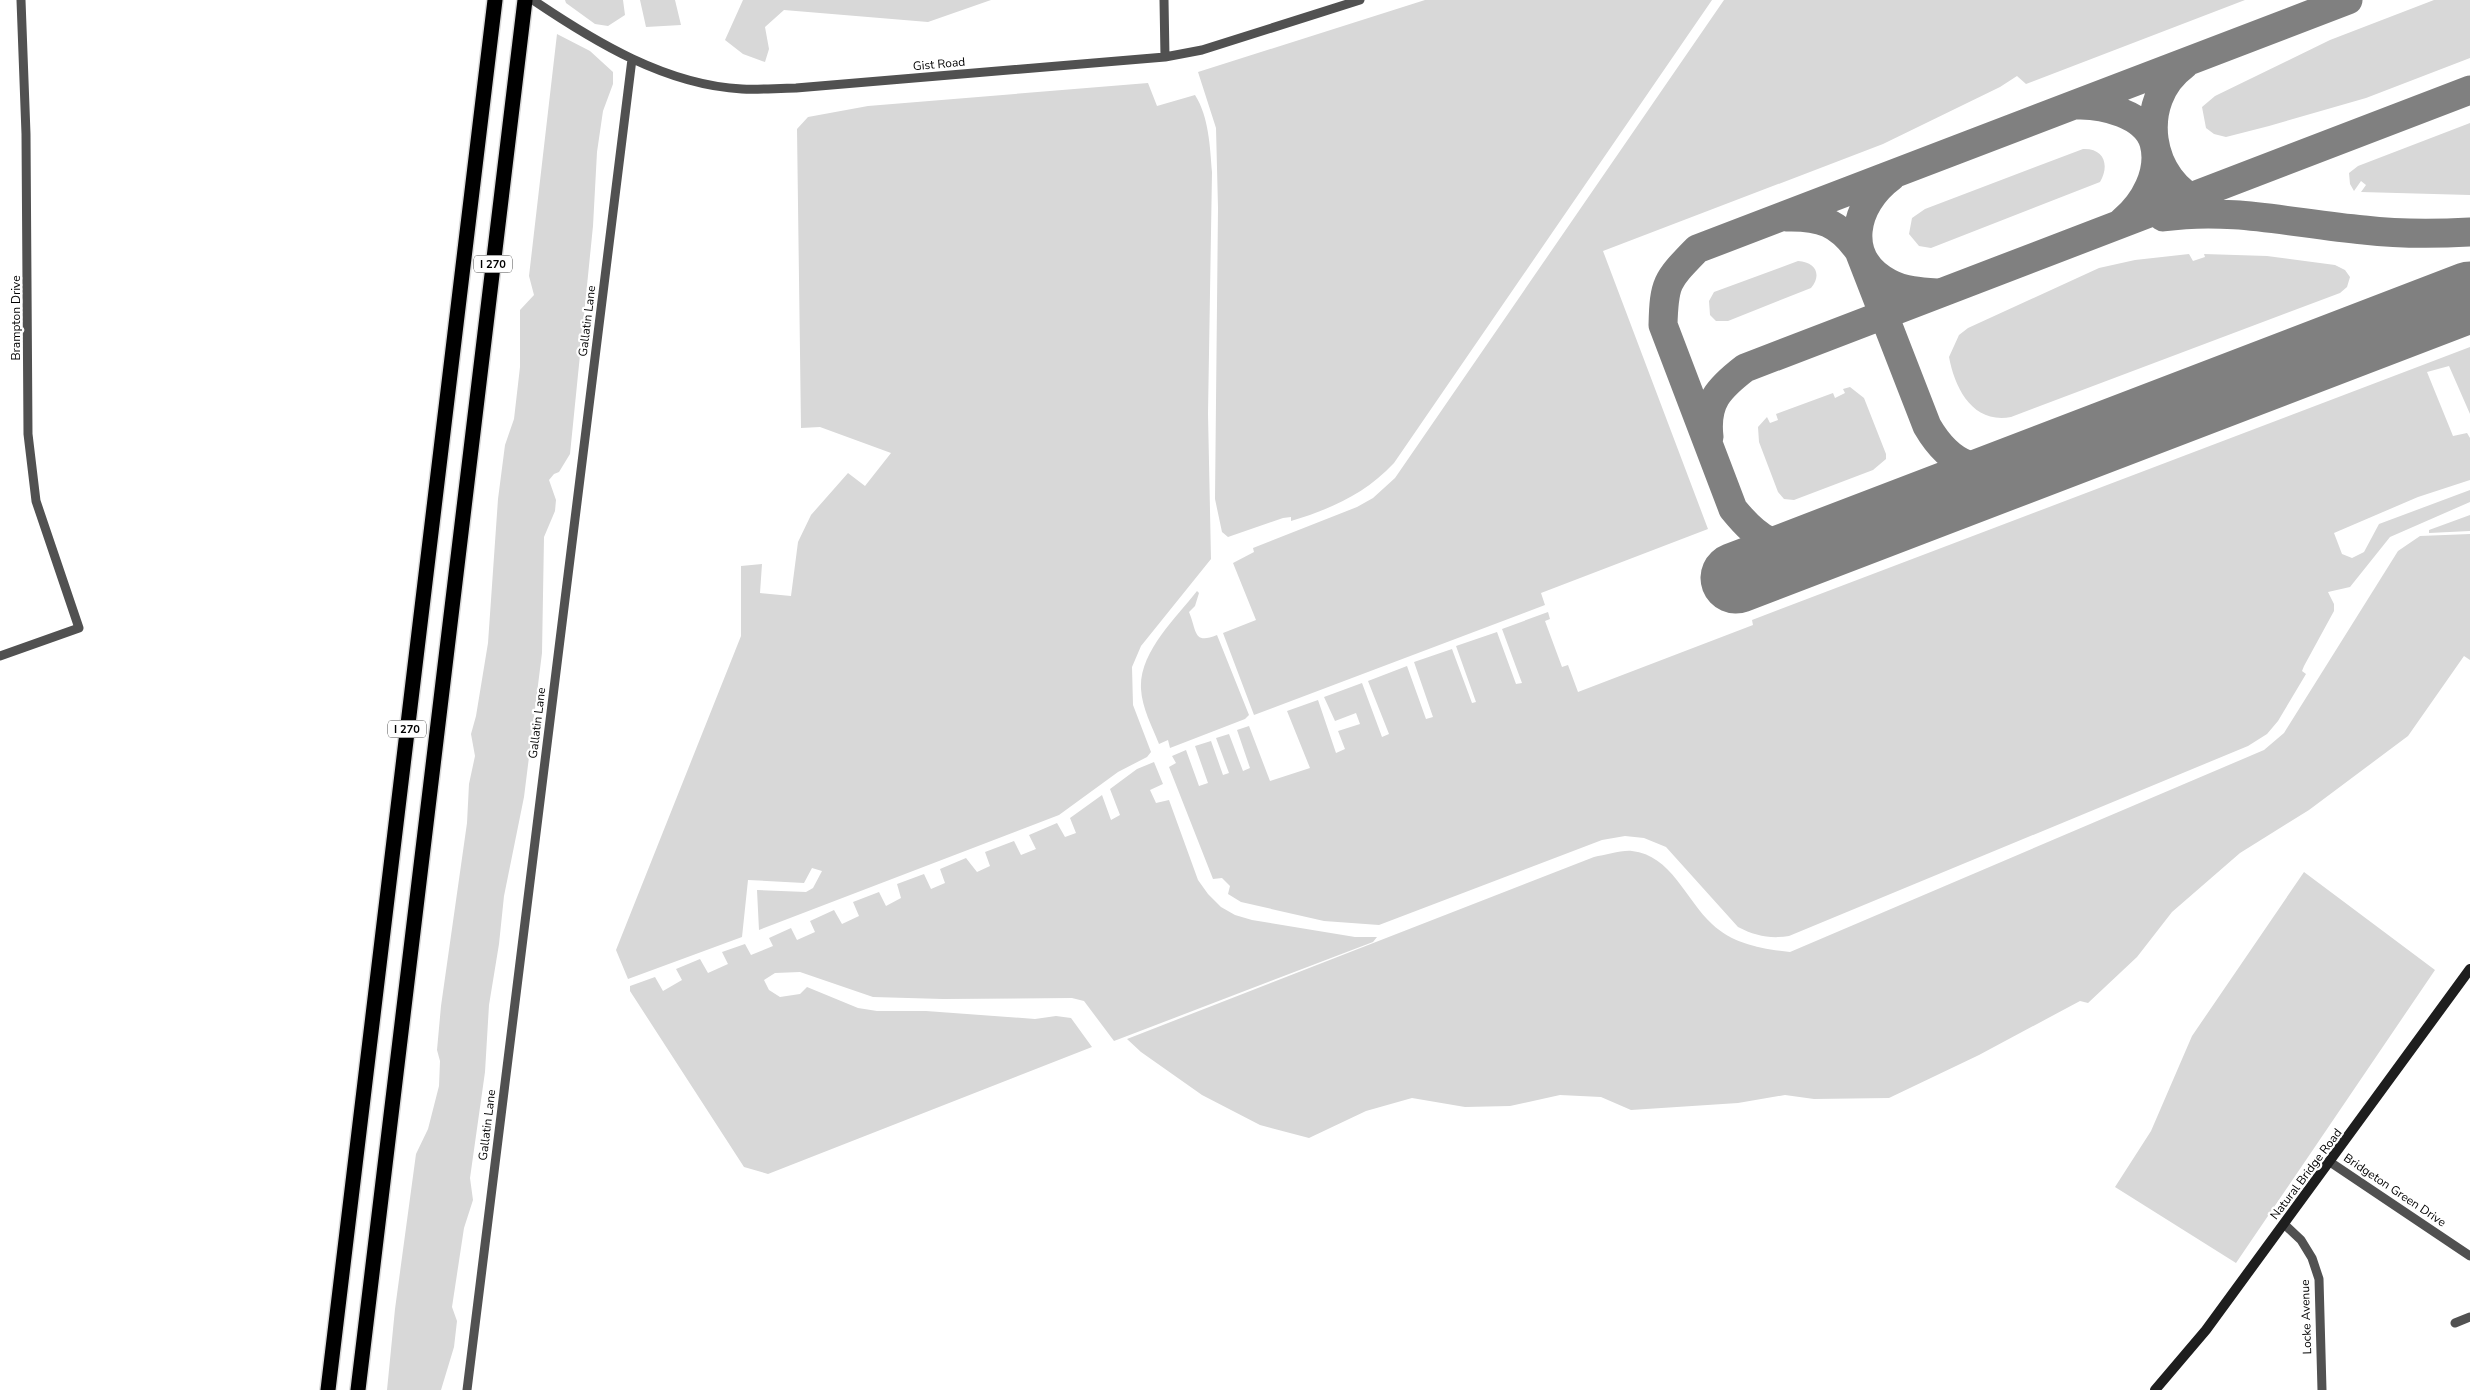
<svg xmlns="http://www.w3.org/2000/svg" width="2470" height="1390" font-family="'Nunito Sans',sans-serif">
<rect width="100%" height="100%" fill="#fff"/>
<path fill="#d8d8d8" d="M565 0H623L625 15 608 26 595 24 566 3Z
M640 0H675L681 25 646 27Z
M743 0H991L928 22 784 10 765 27 769 49 765 62 743 54 725 40Z
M1425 0H1712L1394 463C1365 494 1331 509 1291 521V517L1283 518 1228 537 1222 532 1215 499 1218 208 1216 128 1198 72Z
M1724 0H2245L2026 84 2017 76 2000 87 1883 144 1603 251 1708 529 1541 593 1545 605 1254 715 1223 633 1256 620 1233 563 1254 552 1253 548 1357 507 1373 498 1395 478Z
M2434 0H2470V58L2366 98 2269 126 2226 137 2214 134 2206 128 2202 107 2215 96 2330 40Z
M557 34 590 51 613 72V84L603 111 597 152 593 226 570 454 559 472 554 474 549 480 556 500 555 511 544 537 542 653 524 797 504 896 499 944 489 1005 485 1072 470 1178 473 1200 464 1228 452 1307 457 1321 454 1347 441 1390H387L395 1309 416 1154 428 1129 439 1086 440 1061 437 1050 441 1006 467 823 469 784 475 756 471 734 476 716 488 643 498 499 505 445 514 419 520 367V310L534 295 529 276Z
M1148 83 1157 106 1195 95C1209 117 1210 147 1212 172L1208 414 1211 559 1141 646 1132 667 1133 705 1151 752 1147 757 1118 772 1059 815 759 930 757 890 806 892 813 888 822 871 812 868 804 883 748 880 742 937 628 979 616 950 741 636V566L762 564 760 593 791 596 798 542 811 515 848 473 865 486 891 453 820 427 801 428 797 129 808 117 868 106Z
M2470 123V195L2361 192 2366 185 2361 181 2354 191 2350 184 2349 173 2358 166Z
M2083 149C2104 148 2110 165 2100 182L1931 248 1919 246 1909 234 1912 218 1925 209Z
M2189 254 2193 261 2205 257 2204 254 2267 256 2335 265 2345 270 2350 277 2347 287 2340 293 2011 417C1973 424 1955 389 1949 357L1959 335 1968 328 2099 268 2135 260Z
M1798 261C1816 262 1822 275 1811 288L1728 321H1716L1710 315 1709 301 1714 292Z
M2470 347V414L2449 366 2427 372 2453 436 2467 433 2470 438V480L2418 497 2334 533 2342 554 2352 558 2364 552 2379 524 2470 490V502L2390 537 2350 587 2328 592 2334 604V611L2304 666 2302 671 2306 674 2278 721 2267 734 2248 746 1789 936C1771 939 1755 936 1738 927L1666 847 1644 838 1625 836 1602 840 1379 925 1324 921 1241 902 1228 894 1230 886 1222 878 1213 879 1169 767 1176 763 1172 756 1186 750 1199 786 1208 783 1195 746 1211 741 1223 775 1229 773 1216 738 1229 734 1243 771 1250 768 1237 730 1249 726 1270 781 1310 768 1287 711 1318 700 1336 753 1345 749 1338 731 1360 724 1356 713 1335 721 1324 697 1362 683 1382 737 1389 734 1368 681 1407 666 1426 719 1433 717 1414 662 1452 649 1472 703 1476 702 1456 646 1497 632 1516 684 1522 683 1502 629 1548 612 1550 619 1545 621 1562 667 1568 665 1578 692 1753 625 1752 620Z
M1850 387 1864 398 1886 454V459L1873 470 1794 500 1784 499 1778 492 1759 442 1758 427 1767 417 1770 423 1778 420 1776 414 1833 393 1835 398 1845 393 1843 389Z
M2470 515V531L2429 533V530Z
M2470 534V660L2464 656 2408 736 2309 810 2240 853 2172 912 2137 957 2088 1003 2080 1001 1979 1055 1889 1098 1814 1099 1785 1095 1738 1103 1631 1110 1601 1097 1560 1095 1510 1106 1465 1107 1412 1098 1366 1111 1309 1138 1260 1125 1202 1095 1141 1052 1127 1039 1594 857C1606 855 1621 850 1632 851 1671 855 1686 900 1712 924 1733 944 1762 949 1790 952L2264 750 2284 733 2398 551 2420 536Z
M1197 591 1199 593 1195 606 1189 612C1197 631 1193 645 1217 635L1249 715 1245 719 1170 748 1168 740 1159 744C1152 726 1142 708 1141 689 1139 652 1176 618 1197 591Z
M1154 762 1163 784 1150 790 1156 803 1169 800 1198 880 1208 894 1221 907 1235 915 1252 920 1355 937H1377L1373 942 1114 1041 1084 1001 1072 998 943 999 873 997 800 972 775 973 764 980 769 990 780 997 800 994 807 987 858 1008 877 1011H926L1035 1019 1056 1016 1071 1018 1092 1047 768 1174 744 1167 630 991V986L655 977 663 991 682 980 676 969 700 959 708 973 728 964 722 952 745 944 751 955 773 946 769 938 791 928 797 940 815 932 810 921 834 910 842 924 859 916 853 902 879 892 886 906 901 898 897 884 924 874 931 889 945 883 940 869 966 858 977 872 990 866 985 852 1014 841 1021 855 1036 849 1029 835 1057 823 1065 837 1076 833 1070 818 1102 795 1111 820 1120 815 1110 789 1137 769Z
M2304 872 2435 970 2236 1263 2115 1187 2151 1131 2192 1036Z"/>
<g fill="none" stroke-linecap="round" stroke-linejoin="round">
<path stroke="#808080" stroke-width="29" d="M2184 65C2135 101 2147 182 2203 204
M2076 105C2102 104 2146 114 2154 143 2162 172 2144 204 2123 221
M1891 177C1854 204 1841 258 1889 283 1904 291 1920 292 1937 293
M1786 217C1821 216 1839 223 1859 251L1927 426C1952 469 1978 473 2025 467
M2163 217C2233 207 2295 224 2364 230 2398 234 2435 234 2470 232
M1709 437C1705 402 1719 388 1745 368L2470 90
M1816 547C1773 547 1761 543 1733 509L1663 325C1664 282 1667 280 1697 249L2348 0"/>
<path stroke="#808080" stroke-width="71" d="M1736 578 2470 297"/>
<defs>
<path id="motorway" d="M328 1390 495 0
M358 1390 525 0"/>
</defs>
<use href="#motorway" stroke="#dbdbdb" stroke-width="18"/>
<path stroke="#515151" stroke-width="9" d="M533 0C595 42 666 85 742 89 760 90 778 88 796 88L1165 57 1202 50 1360 0
M1164 0 1165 57
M0 656 79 628 36 501 28 434 26 134 21 0
M2330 1162 2470 1256
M2284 1224 2301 1240 2312 1258 2319 1279 2322 1390
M2455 1323 2470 1317
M467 1390 632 59"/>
<path stroke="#1e1e1e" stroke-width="10" d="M2155 1390 2206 1330 2470 969"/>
<use href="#motorway" stroke="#000" stroke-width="15"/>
</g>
<g text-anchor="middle" stroke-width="4.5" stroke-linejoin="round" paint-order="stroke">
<g fill="#fff" stroke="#4c4c4c" stroke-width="1">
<rect x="474" y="255.5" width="38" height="17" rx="4"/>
<rect x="388" y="720.5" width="38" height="17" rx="4"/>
</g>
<g font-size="11" font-weight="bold" fill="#000">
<text x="493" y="268">I 270</text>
<text x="407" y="733">I 270</text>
</g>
<g font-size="12" fill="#000" stroke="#fff">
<text transform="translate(939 64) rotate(-5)" y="4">Gist Road</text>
<text transform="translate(16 318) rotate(-90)" y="4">Brampton Drive</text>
<text transform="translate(587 321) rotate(-83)" y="4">Gallatin Lane</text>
<text transform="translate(537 723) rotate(-83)" y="4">Gallatin Lane</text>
<text transform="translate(487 1125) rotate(-83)" y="4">Gallatin Lane</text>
<text transform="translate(2306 1174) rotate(-53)" y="4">Natural Bridge Road</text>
<text transform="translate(2395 1190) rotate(34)" y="4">Bridgeton Green Drive</text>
<text transform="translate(2306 1317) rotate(-92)" y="4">Locke Avenue</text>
</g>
</g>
</svg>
